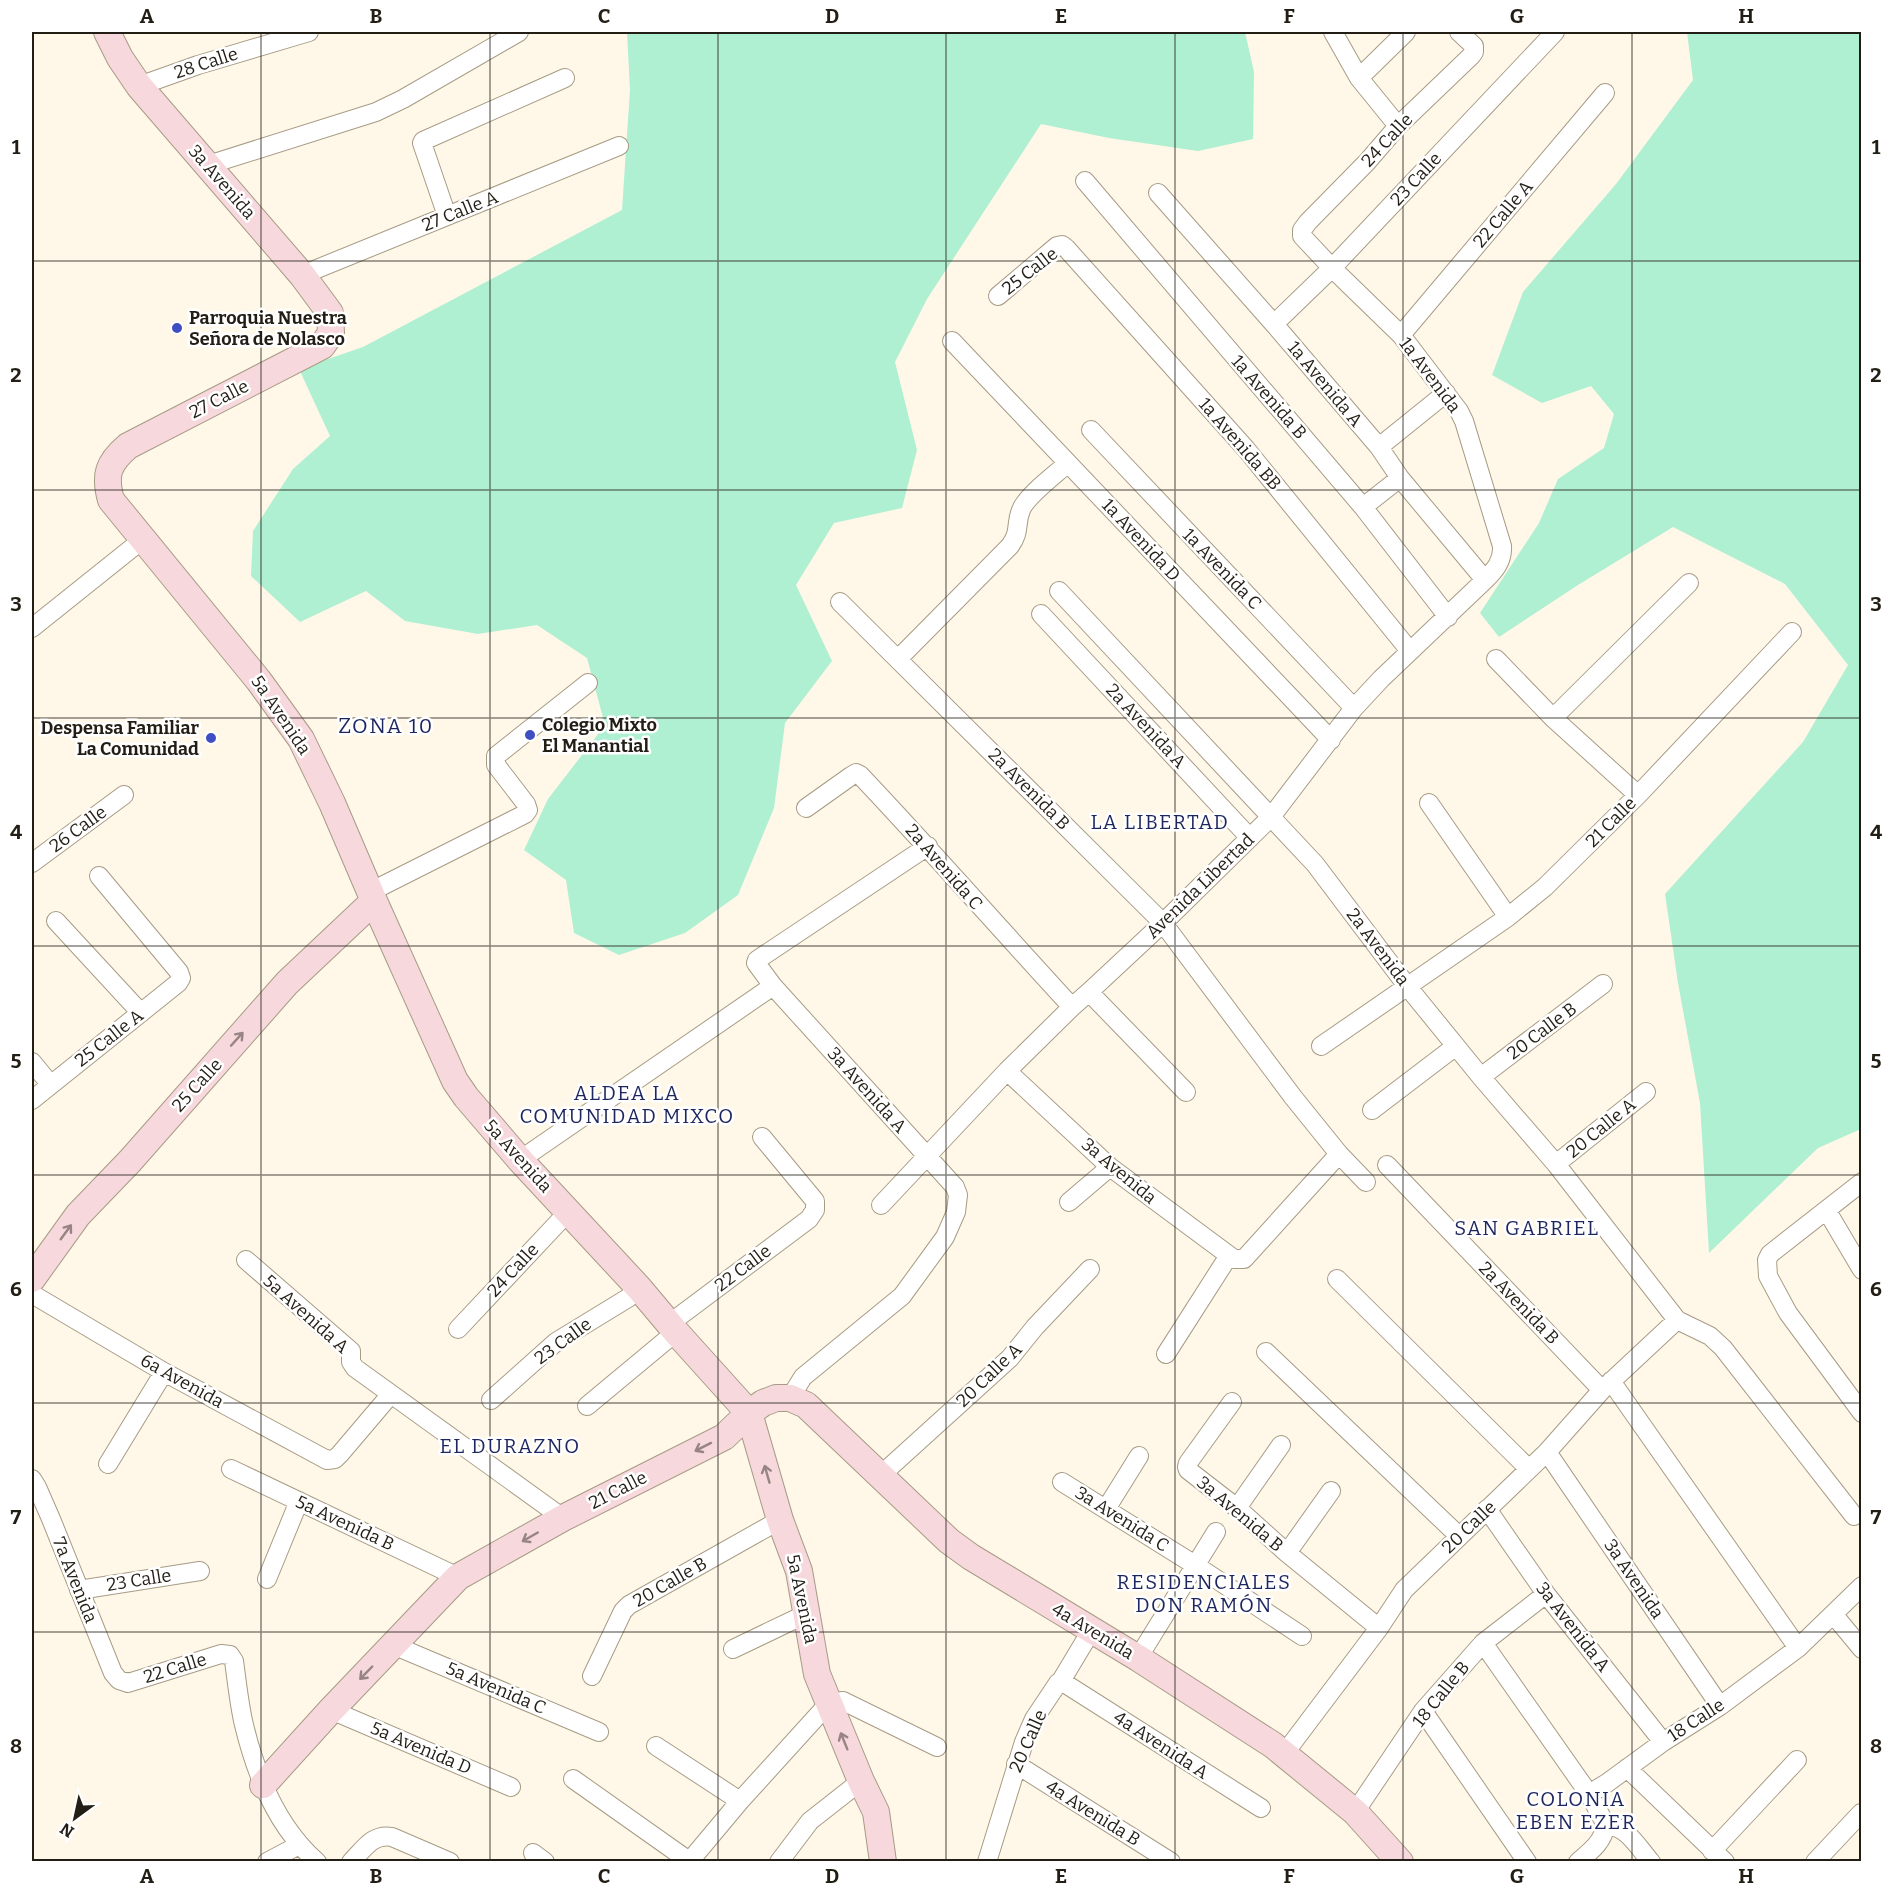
<svg xmlns="http://www.w3.org/2000/svg" width="1893" height="1893" font-family="Bitter,serif">
<rect width="100%" height="100%" fill="#fff8e9"/>
<path fill="#afefd2" d="M627 32H1245L1254 72 1253 139 1198 151 1109 138 1041 124 927 299 895 362 917 450 902 508 834 523 796 585 832 661 785 723 774 808 738 895 685 933 619 955 574 933 566 880 524 850 548 799 605 725 587 658 537 625 478 634 405 621 366 591 300 622 251 576 253 531 293 469 330 436 299 369 363 347 622 210 630 90Z
M1687 32H1862L1861 1129 1818 1148 1709 1253 1700 1103 1678 983 1665 894 1803 742 1848 665 1785 584 1673 527 1578 585 1499 637 1480 613 1539 523 1558 479 1604 448 1614 414 1591 386 1542 403 1492 375 1523 292 1616 184 1693 80Z"/>
<g fill="none" stroke-linecap="round" stroke-linejoin="round">
<defs>
<path id="street" d="M1333 32 1359 78 1398 126
M1359 78 1406 32
M139 86 198 65 309 32
M208 165 376 112 403 99 519 32
M1085 181 1363 507 1448 617
M1158 193 1274 324 1379 447 1400 478 1485 580
M447 216 422 143 423 141 565 78
M302 275 619 146
M998 296 1057 246 1062 245 1066 248 1246 449 1410 651
M1274 324 1332 268 1555 32
M1401 335 1605 93
M952 341 1331 740
M1091 430 1354 708
M1379 447 1446 393
M1363 507 1400 478
M1059 591 1315 864 1407 986 1481 1077 1556 1164 1677 1320
M840 602 1163 923 1293 1097 1339 1154 1366 1182
M1041 614 1250 838
M32 628 142 540
M898 659 1010 546C1021 531 1015 524 1021 510 1026 496 1056 474 1068 463
M1496 659 1553 718 1638 795
M1553 718 1689 583
M1429 803 1508 917
M806 808 851 776 856 773 860 775C932 851 1001 930 1072 1007
M32 863 124 795
M370 892 525 814 528 810 526 804 496 765V756L588 683
M56 921 141 1013
M1089 992 1186 1092
M1321 1046 1508 917 1545 887 1638 795 1792 632
M32 1062 50 1084
M1007 1071 1110 1167 1234 1259H1244L1339 1154
M1481 1077 1603 984
M32 1100 178 983 181 978 179 972 99 876
M1372 1110 1456 1046
M520 1160 773 986
M1556 1164 1646 1092
M1387 1165 1602 1390
M1862 1182 1770 1254 1767 1260 1768 1276 1788 1313 1862 1413
M1069 1202 1110 1167
M881 1205 1007 1071 1072 1007 1089 992 1163 923 1271 817 1354 708 1381 679 1485 580C1495 570 1503 561 1502 546L1464 421 1459 411 1401 335 1332 268 1302 236V230L1308 222 1367 162 1398 126 1471 56 1474 52V46L1459 32
M1827 1211 1862 1270
M246 1260 351 1351V1362L355 1368 563 1518
M1337 1279 1529 1469
M32 1294 164 1372 327 1460 335 1459 340 1454 391 1394
M1677 1320 1710 1336 1723 1348 1854 1516
M669 1324 809 1219 815 1210V1201L762 1137
M458 1329 568 1212
M1266 1352 1459 1536
M1166 1354 1228 1257
M1611 1381 1798 1648
M790 1398 803 1377 902 1296 945 1237 956 1212 958 1195 955 1187 773 986 756 963 757 960 928 846
M491 1400 556 1342 628 1298 639 1288
M1232 1402 1188 1463 1187 1467 1188 1470 1237 1508 1287 1553 1379 1628
M587 1406 676 1332
M1547 1452 1720 1706
M108 1464 164 1372
M231 1469 458 1577
M881 1475 1010 1358 1035 1327 1090 1269
M32 1479 37 1487 51 1519 113 1673 119 1680 128 1683 221 1654 230 1655 234 1661C237 1682 239 1704 244 1725 256 1775 277 1827 317 1862
M1062 1482 1195 1565 1302 1636
M1237 1508 1281 1445
M1106 1509 1139 1456
M1487 1509 1546 1594 1663 1742
M1287 1553 1331 1491
M267 1579 299 1501
M79 1590 200 1571
M1833 1614 1862 1649
M1483 1643 1589 1794
M393 1645 599 1732
M733 1649 806 1614
M1138 1658 1216 1532
M592 1676 623 1611 629 1605 780 1520
M1061 1681 1261 1808
M331 1710 511 1787
M1423 1711 1527 1862
M656 1746 740 1801
M1284 1754 1379 1628 1404 1590 1547 1452 1602 1390 1677 1320
M1016 1764 1171 1862
M1627 1768 1725 1862
M573 1779 689 1861
M1355 1812 1423 1711 1483 1643 1546 1594
M1606 1825C1627 1826 1638 1847 1651 1862
M1712 1851 1797 1760
M533 1853 545 1862
M267 1862 299 1845
M351 1862C364 1849 373 1833 392 1837L450 1862
M689 1862 740 1801 829 1703 843 1701 937 1747
M779 1862 810 1821 861 1781
M987 1862 1024 1742 1034 1719 1058 1683 1061 1681 1091 1631
M1578 1862C1592 1850 1602 1843 1606 1825L1589 1794 1607 1783 1663 1742 1720 1706 1798 1648 1862 1586
M1815 1862 1861 1813"/>
<path id="secondary" d="M107 32 120 58 139 86 302 275 330 313 331 333 322 346 128 446C108 463 104 475 111 500L259 681 301 739 332 803 374 901 455 1081 466 1097 520 1160 639 1288 676 1332 749 1413 780 1520 799 1571 817 1674 861 1781 876 1812 883 1862
M32 1279 78 1215 130 1161 287 983 374 901
M263 1785 331 1710 458 1577 563 1518 724 1437 749 1413 763 1403 776 1398H790L806 1405 949 1541 971 1557 1138 1658 1273 1745 1355 1812 1400 1862"/>
</defs>
<use href="#street" stroke="#a79b84" stroke-width="20"/>
<use href="#secondary" stroke="#a79b84" stroke-width="28"/>
<use href="#street" stroke="#fff" stroke-width="18"/>
<use href="#secondary" stroke="#f6d8dd" stroke-width="26"/>
</g>
<defs><path id="oneway-shaft" d="M-6 0H5M1.5-3L5.5 0L1.5 3" fill="none" stroke-width="1.6" stroke-linecap="round" stroke-linejoin="round" transform="scale(1.5)"/></defs>
<g stroke="#978483">
<use href="#oneway-shaft" transform="translate(237 1039) rotate(-48)"/>
<use href="#oneway-shaft" transform="translate(66 1232) rotate(-54)"/>
<use href="#oneway-shaft" transform="translate(703 1447) rotate(153)"/>
<use href="#oneway-shaft" transform="translate(767 1474) rotate(-106)"/>
<use href="#oneway-shaft" transform="translate(530 1537) rotate(150)"/>
<use href="#oneway-shaft" transform="translate(366 1673) rotate(134)"/>
<use href="#oneway-shaft" transform="translate(844 1741) rotate(-112)"/>
</g>
<path fill="none" stroke="#231e15" stroke-width="1.5" stroke-opacity="0.55" d="M261 32V1862M490 32V1862M718 32V1862M946 32V1862M1175 32V1862M1403 32V1862M1632 32V1862M32 261H1862M32 490H1862M32 718H1862M32 946H1862M32 1175H1862M32 1403H1862M32 1632H1862"/>
<g fill="#3f4ec2" stroke="#fff" stroke-width="2">
<circle cx="177" cy="328" r="6"/>
<circle cx="530" cy="735" r="6"/>
<circle cx="211" cy="738" r="6"/>
</g>
<g text-anchor="middle" stroke-width="5" stroke-linejoin="round" paint-order="stroke">
<g font-size="18" fill="#231e15" stroke="#fff">
<text transform="translate(206 63) rotate(-18)" y="6">28 Calle</text>
<text transform="translate(1387 140) rotate(-47)" y="6">24 Calle</text>
<text transform="translate(1416 179) rotate(-47)" y="6">23 Calle</text>
<text transform="translate(222 182) rotate(49)" y="6">3a Avenida</text>
<text transform="translate(460 211) rotate(-22)" y="6">27 Calle A</text>
<text transform="translate(1503 214) rotate(-50)" y="6">22 Calle A</text>
<text transform="translate(1030 271) rotate(-38)" y="6">25 Calle</text>
<text transform="translate(1430 375) rotate(53)" y="6">1a Avenida</text>
<text transform="translate(1325 384) rotate(50)" y="6">1a Avenida A</text>
<text transform="translate(1269 397) rotate(49)" y="6">1a Avenida B</text>
<text transform="translate(219 399) rotate(-27)" y="6">27 Calle</text>
<text transform="translate(1240 444) rotate(49)" y="6">1a Avenida BB</text>
<text transform="translate(1141 540) rotate(47)" y="6">1a Avenida D</text>
<text transform="translate(1222 569) rotate(46)" y="6">1a Avenida C</text>
<text transform="translate(281 715) rotate(56)" y="6">5a Avenida</text>
<text transform="translate(1146 726) rotate(47)" y="6">2a Avenida A</text>
<text transform="translate(1029 789) rotate(45)" y="6">2a Avenida B</text>
<text transform="translate(1611 822) rotate(-45)" y="6">21 Calle</text>
<text transform="translate(78 829) rotate(-36)" y="6">26 Calle</text>
<text transform="translate(944 867) rotate(49)" y="6">2a Avenida C</text>
<text transform="translate(1200 886) rotate(-44)" y="6">Avenida Libertad</text>
<text transform="translate(1378 947) rotate(53)" y="6">2a Avenida</text>
<text transform="translate(1542 1031) rotate(-37)" y="6">20 Calle B</text>
<text transform="translate(109 1038) rotate(-38)" y="6">25 Calle A</text>
<text transform="translate(197 1085) rotate(-48)" y="6">25 Calle</text>
<text transform="translate(867 1090) rotate(48)" y="6">3a Avenida A</text>
<text transform="translate(1601 1128) rotate(-39)" y="6">20 Calle A</text>
<text transform="translate(518 1156) rotate(48)" y="6">5a Avenida</text>
<text transform="translate(1119 1171) rotate(40)" y="6">3a Avenida</text>
<text transform="translate(743 1268) rotate(-37)" y="6">22 Calle</text>
<text transform="translate(513 1270) rotate(-47)" y="6">24 Calle</text>
<text transform="translate(1519 1303) rotate(46)" y="6">2a Avenida B</text>
<text transform="translate(306 1314) rotate(42)" y="6">5a Avenida A</text>
<text transform="translate(563 1341) rotate(-36)" y="6">23 Calle</text>
<text transform="translate(989 1375) rotate(-44)" y="6">20 Calle A</text>
<text transform="translate(182 1381) rotate(29)" y="6">6a Avenida</text>
<text transform="translate(618 1490) rotate(-27)" y="6">21 Calle</text>
<text transform="translate(1240 1514) rotate(40)" y="6">3a Avenida B</text>
<text transform="translate(1122 1519) rotate(32)" y="6">3a Avenida C</text>
<text transform="translate(345 1523) rotate(25)" y="6">5a Avenida B</text>
<text transform="translate(1469 1527) rotate(-44)" y="6">20 Calle</text>
<text transform="translate(1634 1579) rotate(56)" y="6">3a Avenida</text>
<text transform="translate(75 1580) rotate(68)" y="6">7a Avenida</text>
<text transform="translate(139 1580) rotate(-9)" y="6">23 Calle</text>
<text transform="translate(670 1582) rotate(-30)" y="6">20 Calle B</text>
<text transform="translate(802 1599) rotate(78)" y="6">5a Avenida</text>
<text transform="translate(1573 1627) rotate(52)" y="6">3a Avenida A</text>
<text transform="translate(1093 1631) rotate(31)" y="6">4a Avenida</text>
<text transform="translate(175 1668) rotate(-17)" y="6">22 Calle</text>
<text transform="translate(496 1688) rotate(23)" y="6">5a Avenida C</text>
<text transform="translate(1441 1694) rotate(-51)" y="6">18 Calle B</text>
<text transform="translate(1696 1720) rotate(-33)" y="6">18 Calle</text>
<text transform="translate(1028 1741) rotate(-66)" y="6">20 Calle</text>
<text transform="translate(1161 1745) rotate(33)" y="6">4a Avenida A</text>
<text transform="translate(421 1748) rotate(23)" y="6">5a Avenida D</text>
<text transform="translate(1093 1813) rotate(32)" y="6">4a Avenida B</text>
</g>
<g font-size="18" font-weight="bold" fill="#231e15" stroke="#fff" text-anchor="start">
<text x="189" y="324">Parroquia Nuestra<tspan x="189" dy="21">Señora de Nolasco</tspan></text>
<text x="542" y="731">Colegio Mixto<tspan x="542" dy="21">El Manantial</tspan></text>
<text x="199" y="734" text-anchor="end">Despensa Familiar<tspan x="199" dy="21">La Comunidad</tspan></text>
</g>
<g font-size="20" letter-spacing="1.5" fill="#1d265e" stroke="#fff">
<text x="1160" y="829">LA LIBERTAD</text>
<text x="627" y="1100">ALDEA LA<tspan x="627" dy="23">COMUNIDAD MIXCO</tspan></text>
<text x="1527" y="1235">SAN GABRIEL</text>
<text x="510" y="1453">EL DURAZNO</text>
<text x="1204" y="1589">RESIDENCIALES<tspan x="1204" dy="23">DON RAMÓN</tspan></text>
<text x="1576" y="1806">COLONIA<tspan x="1576" dy="23">EBEN EZER</tspan></text>
</g>
<g font-size="21" letter-spacing="1.5" fill="#1d265e" stroke="#fff">
<text x="386" y="733">ZONA 10</text>
</g>
</g>
<rect width="1893" height="1893" fill="none" stroke="#ffffff" stroke-width="66"/>
<g transform="translate(75 1818) rotate(213)" stroke="#ffffff" stroke-width="4.5" paint-order="stroke">
<path d="M0-4.5L10 22L0 15L-10 22Z" fill="#231e15"/>
<text y="-9" font-size="16" font-weight="bold" text-anchor="middle" fill="#231e15">N</text>
</g>
<rect x="33" y="33" width="1827" height="1827" fill="none" stroke="#231e15" stroke-width="2"/>
<g font-size="20" text-anchor="middle" font-weight="bold" fill="#231e15">
<text x="147" y="23">A</text>
<text x="376" y="23">B</text>
<text x="604" y="23">C</text>
<text x="832" y="23">D</text>
<text x="1061" y="23">E</text>
<text x="1289" y="23">F</text>
<text x="1517" y="23">G</text>
<text x="1746" y="23">H</text>
<text x="16" y="154">1</text>
<text x="1876" y="154">1</text>
<text x="16" y="382">2</text>
<text x="1876" y="382">2</text>
<text x="16" y="611">3</text>
<text x="1876" y="611">3</text>
<text x="16" y="839">4</text>
<text x="1876" y="839">4</text>
<text x="16" y="1068">5</text>
<text x="1876" y="1068">5</text>
<text x="16" y="1296">6</text>
<text x="1876" y="1296">6</text>
<text x="16" y="1524">7</text>
<text x="1876" y="1524">7</text>
<text x="16" y="1753">8</text>
<text x="1876" y="1753">8</text>
<text x="147" y="1883">A</text>
<text x="376" y="1883">B</text>
<text x="604" y="1883">C</text>
<text x="832" y="1883">D</text>
<text x="1061" y="1883">E</text>
<text x="1289" y="1883">F</text>
<text x="1517" y="1883">G</text>
<text x="1746" y="1883">H</text>
</g>
</svg>
